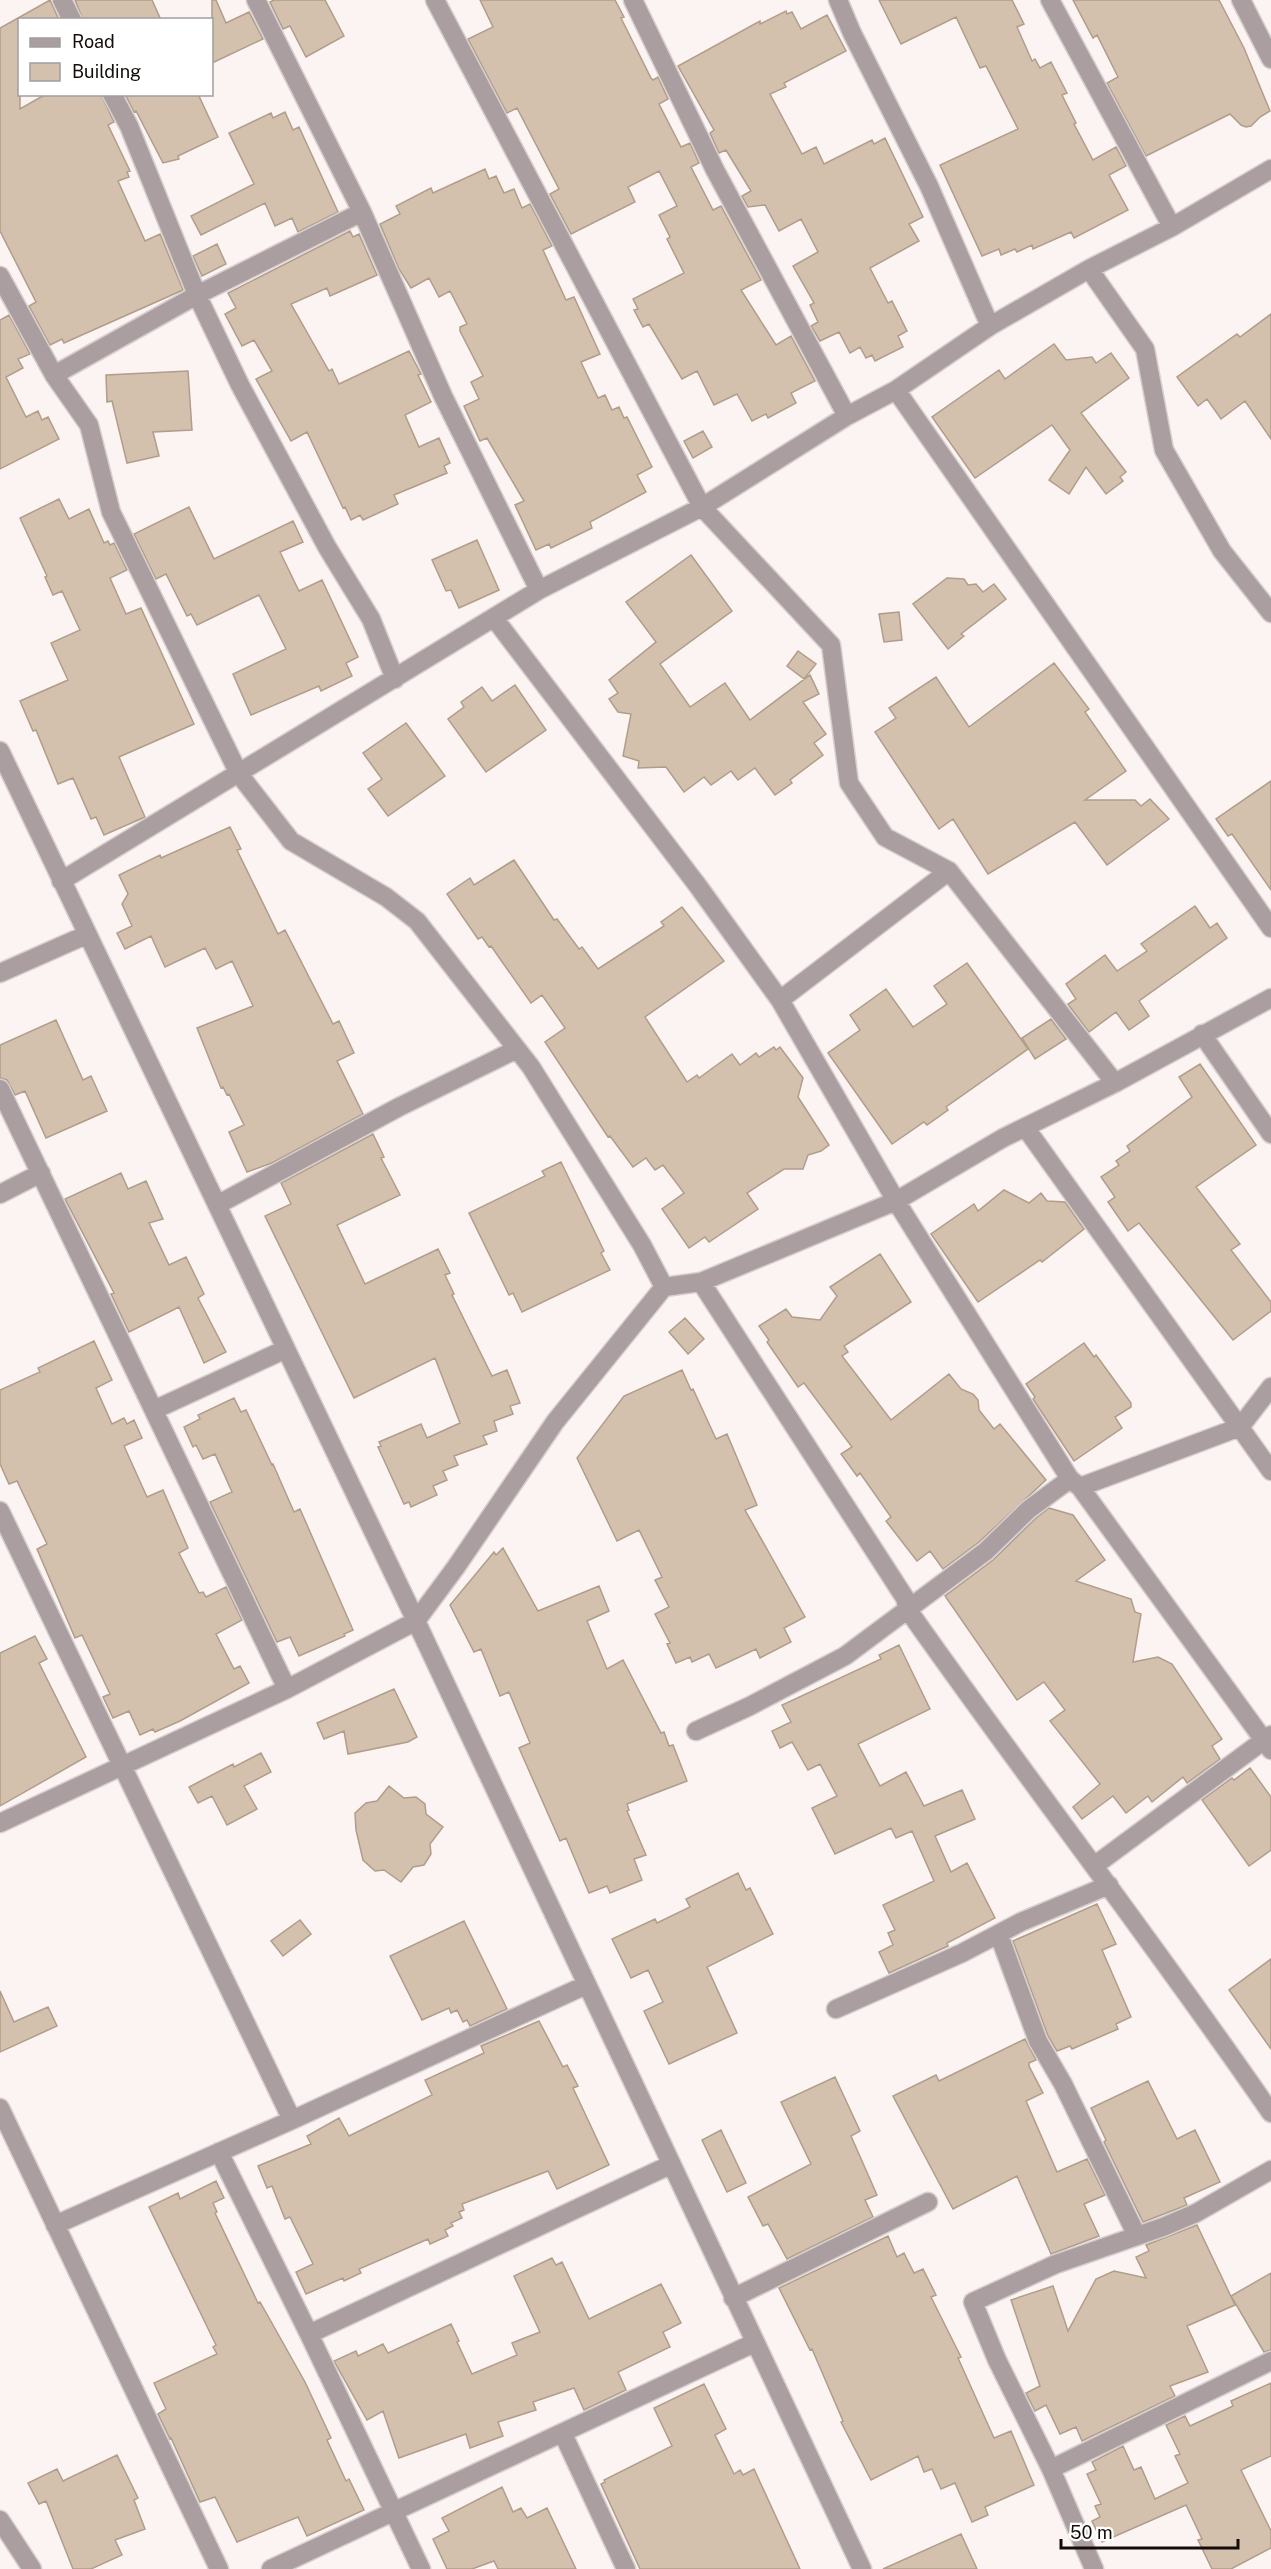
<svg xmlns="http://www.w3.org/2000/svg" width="1271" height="2569" font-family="'Public Sans',sans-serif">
<rect width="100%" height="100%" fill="#fbf4f3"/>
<path fill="#d3c0ad" stroke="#b09d8a" stroke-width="1.5" d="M50 0 59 20H20V109L46 94H101L114 122 108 125 130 171 127 172 129 177 118 181 145 241 160 234 183 290 64 343 62 339 50 345 29 306 36 302 0 231V28Z
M75 0H152L161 20H83Z
M212 0H216L226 23 249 12 263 39 212 63Z
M274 0H325L344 36 306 57 290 26 283 29 270 2Z
M480 0H615L624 17 621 18 651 78 653 80 658 77 668 99 659 104 681 147 690 143 699 163 691 167 713 210 721 206 761 280 741 290 776 345 791 336 815 381 791 393 796 403 768 418 766 414 752 421 737 394 714 405 697 371 682 379 649 324 643 327 634 310 638 309 633 299 684 273 667 239 670 237 659 215 677 206 659 171 628 187 635 202 571 234 550 194 559 189 517 108 507 113 468 39 493 27Z
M879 0H1012L1024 24 1017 27 1032 61 1035 59 1040 68 1051 62 1067 93 1062 95 1076 123 1074 124 1093 160 1116 147 1126 166 1109 175 1128 210 1074 238 1071 232 1033 249 1032 245 1017 252 1015 249 1001 255 999 249 982 256 940 165 1018 129 986 66 980 68 956 17 901 44Z
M1073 0H1219L1244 48 1270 111 1260 117 1251 126 1246 127 1241 125 1230 114 1146 156 1107 83 1118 77 1097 35 1093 38Z
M786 11 787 14 792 12 801 29 827 15 846 51 784 83 786 87 770 94 802 154 816 147 824 164 872 140 874 144 885 138 923 217 909 224 919 241 870 268 888 303 892 301 907 331 898 336 903 347 875 361 872 355 866 358 860 347 850 353 839 332 820 341 811 326 818 322 810 305 814 303 793 266 818 252 801 219 779 231 765 205 748 207 742 196 751 191 726 150 719 153 710 133 714 130 678 66 760 21V24Z
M125 94H198L218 137 178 156 179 159 163 163 136 111 134 112Z
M285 112 293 130 299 127 338 212 298 232 292 218 275 226 265 203 201 235 191 216 254 184 229 133 271 113 273 118Z
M485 169 489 179 496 176 504 193 514 189 522 208 530 204 552 246 543 250 566 300 574 297 600 354 581 362 598 398 605 395 612 410 619 407 624 418 627 417 652 467 637 475 646 492 590 522 592 528 551 548 549 544 536 550 515 505 524 501 487 438 480 441 464 406 479 399 471 382 483 376 460 331V327L467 324 450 291 439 297 429 278 411 288 399 269 380 224 400 214 396 206 431 188 433 193Z
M350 231 353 237 359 234 377 275 330 296 327 288 291 304 329 371 332 369 339 384 409 351 421 374 418 375 431 402 405 415 419 447 439 438 450 463 444 466 447 473 394 495 398 504 363 520 360 515 351 520 345 507 343 508 307 432 291 441 256 379 272 371 254 340 242 346 225 314 236 308 228 293Z
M217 244 226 264 202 276 193 256Z
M1271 314V439L1245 401 1221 419 1207 399 1198 406 1177 377 1237 334 1240 337Z
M9 315 30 354 18 359 23 368 6 377 26 417 38 411 42 420 48 417 59 439 0 469V320Z
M1054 344 1066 360 1092 357 1096 363 1111 353 1129 378 1081 413 1126 472 1120 477 1123 481 1106 494 1086 467 1069 494 1049 480 1070 450 1052 425 975 478 932 417 999 370 1005 379Z
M188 371 192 430 153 432 159 456 127 463 112 401 107 402 106 375Z
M703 431 712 447 693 458 684 441Z
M59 499 69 519 89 509 104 543 108 541 110 545 114 543 127 570 110 578 126 614 141 608 194 724 119 757 145 817 104 835 96 817 91 819 73 778 58 784 36 730 33 731 20 701 68 680 51 643 80 630 62 591 53 595 45 577 47 576 20 518Z
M189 507 214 559 293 521 303 542 280 552 299 591 322 580 358 657 346 663 352 676 321 691 319 686 251 715 233 674 286 649 259 595 197 625 191 614 187 616 166 574 156 579 134 534Z
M477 540 499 590 459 608 451 590 446 591 432 560Z
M691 555 732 611 660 664 690 707 725 683 750 720 810 675 819 694 803 702 826 734 814 743 823 755 790 780 792 783 775 795 755 768 738 780 731 771 711 785 704 777 684 792 666 767 638 768 639 761 623 756 631 714 618 712 609 699 618 693 609 680 656 642 626 602Z
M947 578 964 579 968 585 976 584 983 592 994 584 1006 599 961 634 964 636 948 649 913 604Z
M899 612 902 640 884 642 879 614Z
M798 651 816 664 804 679 787 666Z
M1054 663 1089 709 1085 712 1126 771 1085 800H1135L1141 806 1150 799 1169 819 1107 865 1075 822 988 874 953 819 939 829 875 732 896 718 889 708 936 677 969 727Z
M515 685 546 730 486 772 448 719 464 707 461 702 482 687 492 701Z
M406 723 445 776 388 816 368 789 382 779 363 753Z
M1271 781V890L1232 834 1228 836 1216 819Z
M230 827 241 849 237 850 278 934 285 930 333 1024 339 1021 354 1053 337 1061 363 1114 272 1163 247 1172 229 1132 244 1125 229 1094 227 1095 223 1087 221 1088 197 1028 253 1006 232 961 216 969 205 948 165 967 151 936 125 949 117 933 132 926 122 904 128 894 119 875 160 855 161 858Z
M514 860 554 920 557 919 579 949 582 947 598 969 664 926 661 922 682 907 724 961 645 1017 687 1082 697 1075 699 1078 732 1054 740 1065 756 1053 759 1057 774 1047 776 1050 780 1047 803 1078 798 1097 829 1145 821 1151 808 1155 803 1169H784L747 1193 758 1209 709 1242 705 1237 689 1248 662 1209 684 1193 663 1165 655 1170 646 1158 633 1167 610 1136 608 1137 545 1042 565 1028 542 995 531 1003 491 946 489 947 482 937 478 939 447 894 470 878 474 885Z
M1195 906 1210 928 1217 923 1227 938 1139 1001 1149 1016 1129 1030 1116 1012 1089 1032 1070 1007 1068 1004 1076 999 1066 984 1105 955 1117 971 1147 951 1141 944Z
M967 963 1028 1049 946 1107 948 1110 927 1125 924 1122 892 1144 828 1053 860 1030 850 1015 886 989 913 1027 947 1004 934 986Z
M1051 1019 1066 1039 1035 1059 1022 1038Z
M56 1020 83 1080 91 1076 107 1111 46 1138 25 1091 15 1095 7 1080 0 1078V1045Z
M1200 1064 1256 1145 1196 1187 1240 1244 1231 1250 1271 1302V1311L1233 1340 1139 1223 1128 1231 1108 1202 1115 1197 1101 1177 1119 1165 1116 1161 1130 1151 1127 1146 1192 1097 1179 1077Z
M373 1134 384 1157 381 1158 400 1195 337 1225 365 1284 438 1249 450 1273 445 1275 454 1294 452 1295 492 1376 507 1370 520 1403 510 1406 513 1414 494 1421 497 1431 483 1436 487 1444 454 1456 458 1465 443 1471 447 1480 433 1486 437 1495 411 1507 409 1502 404 1504 378 1447 381 1446 379 1442 421 1424 427 1438 460 1423 435 1358 354 1398 265 1216 291 1204 281 1183Z
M561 1162 604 1251 601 1253 610 1270 522 1312 513 1293 509 1295 469 1213 545 1176 542 1171Z
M121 1173 128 1189 146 1181 163 1219 149 1223 169 1265 186 1257 204 1294 198 1298 226 1352 204 1363 179 1307 129 1332 111 1294 114 1293 65 1199Z
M1004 1190 1029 1203 1041 1193 1047 1201 1065 1202 1084 1229 1042 1262 1040 1260 978 1302 931 1234 974 1204 978 1211Z
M880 1254 911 1302 844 1346 848 1352 842 1356 891 1420 949 1374 961 1389 973 1394 978 1400 979 1410 994 1429 1000 1424 1046 1480 979 1542 943 1569 930 1551 917 1561 886 1521 891 1517 860 1473 857 1476 841 1454 852 1447 804 1383 798 1387 767 1342 769 1340 759 1326 786 1309 792 1317 820 1320 837 1296 830 1287Z
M685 1318 704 1339 688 1354 669 1332Z
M94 1341 112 1380 96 1388 112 1424 124 1418 127 1424 134 1420 142 1438 124 1446 147 1497 163 1490 188 1548 179 1553 199 1593 203 1592 206 1597 226 1587 242 1620 216 1634 234 1669 240 1666 249 1683 180 1721 155 1732 153 1729 140 1735 129 1711 113 1718 103 1697 110 1694 82 1635 75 1638 37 1549 47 1544 17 1481 9 1484 0 1464V1390L40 1372 38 1368Z
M1084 1343 1094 1357 1096 1355 1131 1403V1407L1115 1417 1122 1428 1074 1461 1033 1399 1035 1397 1026 1384Z
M682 1370 691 1390 693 1389 716 1439 727 1434 757 1505 745 1510 805 1617 784 1628 791 1642 760 1658 756 1649 716 1668 709 1654 692 1662 690 1657 676 1663 667 1644 670 1643 655 1614 669 1607 655 1580 662 1577 639 1530 617 1541 577 1458 624 1396Z
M234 1398 241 1412 246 1410 272 1465 273 1464 294 1512 300 1509 353 1630 344 1634 345 1636 299 1656 290 1637 277 1642 210 1502 232 1492 215 1454 203 1459 196 1445 193 1447 184 1427 200 1419 198 1415Z
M1049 1508 1073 1515 1105 1560 1076 1581 1131 1599 1135 1612 1141 1614 1133 1662 1158 1657 1172 1664 1222 1739 1212 1746 1220 1759 1187 1783 1183 1777 1152 1802 1148 1796 1126 1813 1113 1796 1082 1819 1073 1807 1100 1784 1050 1721 1065 1710 1044 1682 1017 1700 945 1596 993 1560 1035 1519Z
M503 1548 538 1611 599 1586 609 1611 587 1621 607 1669 623 1660 661 1733 664 1732 669 1746 673 1745 687 1781 627 1804 629 1810 627 1811 646 1855 634 1859 642 1880 610 1893 607 1886 589 1893 566 1838 560 1841 519 1748 530 1743 509 1692 500 1696 481 1649 474 1652 450 1605 494 1552 496 1555Z
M35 1636 47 1659 39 1663 86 1757 0 1806V1653Z
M899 1645 930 1709 858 1744 880 1786 906 1772 924 1806 962 1790 975 1819 935 1836 951 1872 967 1863 995 1918 947 1943 948 1946 889 1973 879 1952 893 1945 888 1933 895 1930 883 1905 934 1881 912 1831 896 1838 891 1828 835 1854 812 1808 837 1796 820 1764 808 1770 792 1742 780 1748 772 1731 791 1722 782 1705 881 1659 879 1655Z
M394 1689 417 1737 408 1742 348 1754 344 1731 324 1739 317 1723Z
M261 1753 271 1772 244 1786 257 1809 227 1825 212 1796 198 1803 189 1787 233 1764 234 1767Z
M1250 1768 1271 1797V1850L1249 1866 1202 1800 1232 1778 1234 1780Z
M389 1786 404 1798 416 1797 425 1804 426 1814 443 1827 430 1844 431 1854 424 1865 413 1867 401 1882 384 1870 375 1871 363 1860 356 1830 355 1813 366 1803 377 1801Z
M738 1873 746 1890 750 1888 773 1934 707 1967 737 2033 669 2064 644 2011 663 2002 648 1970 631 1978 612 1939 655 1919 657 1923 690 1907 686 1899Z
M1097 1904 1116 1944 1102 1950 1131 2017 1116 2024 1118 2029 1072 2049 1070 2046 1057 2051 1048 2036 1013 1941Z
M300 1920 311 1934 283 1956 271 1941Z
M464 1921 507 2009 470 2026 467 2020 463 2022 457 2010 451 2013 449 2008 422 2020 390 1956Z
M1271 1959V2049L1229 1990Z
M0 1991 14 2022 48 2007 57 2026 0 2052Z
M539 2021 563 2067 567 2065 578 2086 573 2088 609 2165 557 2189 548 2171 462 2204 464 2210 459 2212 462 2218 451 2223 453 2226 445 2230 448 2236 430 2244 428 2239 359 2269 361 2273 344 2281 343 2278 306 2294 296 2272 313 2264 290 2217 285 2219 272 2186 267 2188 258 2166 311 2144 307 2136 339 2118 349 2136 432 2095 425 2080 484 2053 481 2046Z
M1025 2039 1036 2060 1029 2063V2066L1043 2093 1026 2101 1057 2172 1087 2159 1105 2195 1084 2204 1099 2236 1051 2254 1017 2176 953 2209 893 2096 936 2075 939 2081Z
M835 2077 860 2131 851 2136 877 2195 865 2200 873 2217 787 2259 768 2224 763 2226 748 2197 811 2164 781 2102Z
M1148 2081 1177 2139 1195 2130 1220 2182 1184 2198 1187 2205 1143 2222 1104 2142 1106 2140 1091 2108Z
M721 2130 746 2183 727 2192 702 2140Z
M216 2181 224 2198 213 2203 217 2212 215 2213 258 2303 260 2302 305 2382 331 2438 327 2440 346 2481 349 2479 364 2510 307 2536 298 2517 237 2542 215 2497 200 2502 171 2438 170 2439 158 2414 166 2409 154 2383 217 2354 213 2347 216 2345 149 2207 178 2193 180 2199Z
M1197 2225 1235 2305 1187 2326 1208 2372 1170 2386 1175 2396 1082 2441 1076 2427 1060 2434 1046 2405 1035 2411 1026 2393 1040 2386 1011 2300 1053 2286 1068 2331 1096 2279 1114 2271 1146 2278 1136 2257 1149 2251 1146 2245Z
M888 2236 897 2257 904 2253 914 2273 923 2269 936 2295 931 2297 961 2357 958 2358 994 2438 1011 2431 1034 2485 985 2507 988 2515 972 2522 955 2483 941 2489 932 2469 924 2472 918 2456 871 2480 841 2422 843 2421 812 2349 810 2350 779 2288Z
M552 2258 556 2265 562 2262 589 2319 661 2284 681 2323 663 2332 670 2347 618 2372 626 2390 584 2410 574 2388 533 2402 536 2410 498 2422 503 2436 470 2448 466 2434 399 2458 383 2411 367 2420 334 2361 356 2351 358 2356 383 2344 388 2353 451 2324 459 2341 457 2342 472 2374 517 2355 512 2343 540 2332 514 2276Z
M1271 2273V2350L1264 2352 1231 2296Z
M1271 2383V2456L1241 2470 1271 2531V2548L1231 2569H1212L1198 2540 1202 2539 1186 2505 1102 2542 1092 2521 1100 2517 1095 2506 1101 2504 1087 2474 1096 2470 1092 2462 1123 2446 1134 2470 1141 2467 1155 2499 1188 2483 1175 2456 1180 2454 1166 2425 1185 2416 1190 2426 1233 2406 1231 2401Z
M704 2384 726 2429 715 2435 734 2474 740 2470 743 2475 754 2469 800 2569H640L601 2484 605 2482 604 2480 672 2446 654 2408Z
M117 2455 138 2498 134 2500 145 2529 115 2540 122 2555 91 2569H73L46 2501 39 2504 28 2483 57 2469 63 2481Z
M502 2487 513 2512 521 2508 527 2518 547 2508 576 2569H498L494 2561 472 2569H447L433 2539 449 2531 442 2518Z
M961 2534 977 2569H883Z"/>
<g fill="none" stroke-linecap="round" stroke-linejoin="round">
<defs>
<path id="street" d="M62 0 72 20
M256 0 362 212 443 396 539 590
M435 0 702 507 831 645 849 783 885 837 949 871 1115 1083
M633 0 715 170 847 416
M838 0 852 33 929 186 990 326
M1050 0 1172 227
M1241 0 1271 59
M112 94 129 126 197 295 240 385 327 547 371 619 395 679
M1089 269 1145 349 1164 450 1222 551 1271 613
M0 276 54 375 89 425 111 512 239 774 291 841 386 897 417 921 531 1067 642 1245 664 1287
M54 375 197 295 362 212
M896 390 1271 928
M494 618 698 886 780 1000 896 1201 1070 1479 1080 1487 1271 1750
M0 751 416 1621 862 2569
M61 881 539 590 702 507 847 416 896 390 990 326 1089 269 1172 227 1271 169
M0 973 86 935
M780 1000 949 871
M1202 1034 1271 1134
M0 1089 287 1689
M1025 1127 1271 1471
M0 1194 41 1173
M217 1205 399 1107 517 1049
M701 1282 905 1598 908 1610C1027 1779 1154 1943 1271 2113
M154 1410 286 1349
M1080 1487 1240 1427 1271 1387
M0 1511 292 2120
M696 1731 750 1706 845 1656 986 1551 1028 1510 1070 1479
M0 1823 287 1689 416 1621 456 1567 555 1422 664 1287 701 1282 896 1201 1003 1138 1115 1083 1271 998
M1094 1866 1271 1735
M999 1935 1038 2041 1063 2084 1137 2236
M836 2009 962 1953 1021 1922 1109 1885
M0 2108 219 2569
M219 2152 309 2334 421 2569
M55 2225 292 2120 586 1985
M733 2298 928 2202
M309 2334 670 2165
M563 2434 626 2569
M1051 2469 1271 2361
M0 2520 32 2569
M271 2569 754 2343
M1094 2569 1051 2469 997 2360 973 2302 1056 2264 1163 2227 1196 2213 1271 2170"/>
</defs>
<use href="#street" stroke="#d6cfce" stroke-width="21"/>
<use href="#street" stroke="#aa9ea1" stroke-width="18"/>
</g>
<rect x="18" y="18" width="195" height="78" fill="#ffffff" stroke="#a19e9d" stroke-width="1.5"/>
<rect x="30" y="38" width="30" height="9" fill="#aa9ea1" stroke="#a19e9d" stroke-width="1.5"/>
<text x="72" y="48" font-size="18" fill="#150c0a">Road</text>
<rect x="30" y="63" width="30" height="18" fill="#d3c0ad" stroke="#a19e9d" stroke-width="1.5"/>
<text x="72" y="78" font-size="18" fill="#150c0a">Building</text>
<path d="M1061 2539v9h177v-9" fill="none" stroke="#150c0a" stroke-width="3"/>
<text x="1070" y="2539" font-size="18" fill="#150c0a" stroke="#ffffff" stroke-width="4.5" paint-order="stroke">50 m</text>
</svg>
